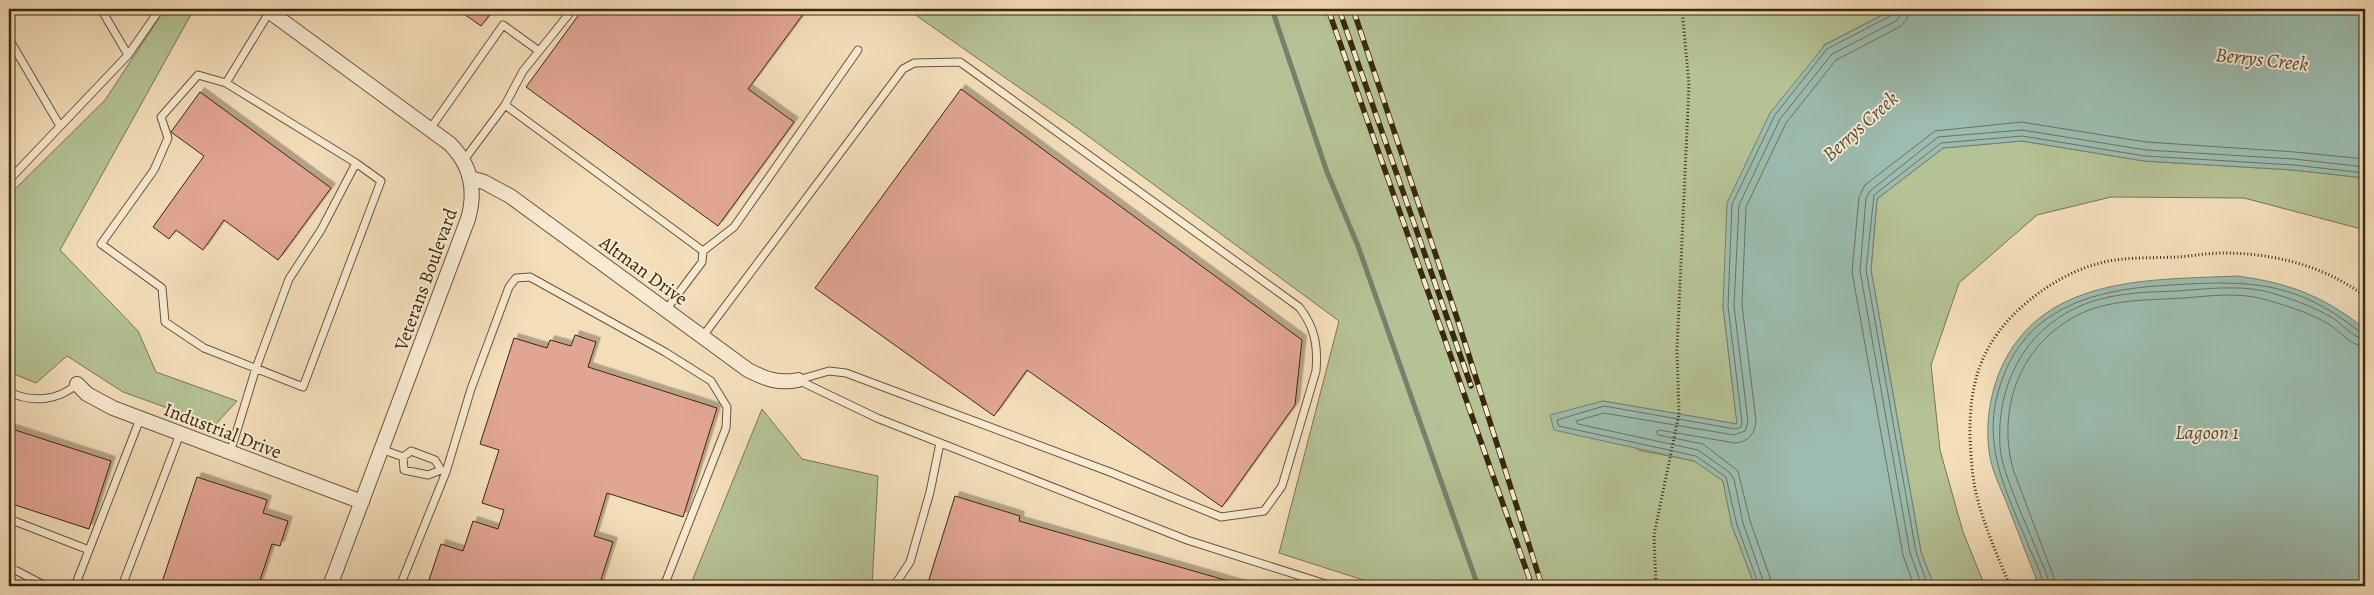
<svg xmlns="http://www.w3.org/2000/svg" width="2374" height="595" font-family="Alegreya,serif">
<defs>
<filter id="shadow"><feDropShadow dx="4.5" dy="-4.5" stdDeviation="0" flood-color="#0004"/></filter>
</defs>
<rect width="100%" height="100%" fill="#f4deba"/>
<filter id="stains"><feTurbulence type="fractalNoise" baseFrequency=".004" numOctaves="4"/><feColorMatrix values="0 0 0 0 .2 0 0 0 0 .09 0 0 0 0 .02 0 0 0 .5 -.17"/></filter>
<radialGradient id="worn" r=".72"><stop offset=".6" stop-color="#630" stop-opacity="0"/><stop offset="1" stop-color="#630" stop-opacity=".3"/></radialGradient>
<path fill="#b5c295" stroke="#787550" d="M165 9H194L60 250 138 331 156 372 237 401 215 425 123 392 67 356 36 383 9 372V195L105 100Z
M907 9H1894L1824 45 1723 306 1737 424 1603 401 1638 450 1695 461 1723 481 1732 526 1755 586H1382L1279 553 1339 321 1077 128Z
M2022 141 2144 161 2293 170 2365 178V230L2244 198 2111 197 2037 215 1959 283 1931 365 1940 450 1963 532 1985 586H1934L1921 552 1871 270 1877 199 1943 148Z
M762 409 802 459 878 476 872 586H690Z"/>
<path fill="#9cbcaf" stroke="#75816e" d="M1894 9H2321L2365 13V178L2293 170 2144 161 2022 141 1943 148 1877 199 1871 270 1921 552 1934 586H1755L1732 526 1723 481 1694 461 1554 430 1550 415 1603 401 1737 424 1723 306 1727 203 1770 113 1825 45Z
M2237 276C2289 283 2324 296 2365 329V586H2039C2028 558 2017 530 2006 501 1999 485 1991 468 1989 451 1985 421 1991 388 2004 362 2048 275 2153 280 2237 276Z"/>
<g fill="none" stroke-linecap="round" stroke-linejoin="round">
<path stroke="#6c725e" stroke-width="1" d="M1759 586 1737 525 1726 477 1696 456 1559 426 1557 420 1604 406 1735 429 1741 427 1742 422 1728 306 1732 204 1775 115 1827 49 1892 15 1895 9
M1765 586 1743 523 1734 479 1729 472 1698 450 1578 424 1576 421 1604 413 1734 435 1745 431 1748 422 1734 306 1739 205 1780 119 1832 54 1896 21 1901 15 1902 9
M1773 586 1750 521 1738 471 1703 444 1658 435 1656 432 1659 430 1735 443C1748 442 1755 434 1756 421L1742 305 1746 207 1786 123 1836 60 1901 26 1907 19 1909 9
M1914 586 1903 555 1852 272 1859 197 1865 185 1935 131 2021 122 2146 142 2295 152 2365 159
M1922 586 1910 553 1860 271 1866 198 1870 191 1938 137 2022 130 2146 150 2294 159 2365 167
M1928 586 1916 552 1866 270 1874 195 1941 143 2022 136 2145 156 2294 165 2365 173
M2043 586C2042 573 2034 559 2029 547 2011 502 1986 456 1995 406 2013 311 2087 289 2172 285 2250 280 2296 281 2360 332L2365 333
M2049 586C2049 576 2042 564 2038 554 2028 527 2002 474 2000 447 1996 387 2023 331 2080 306 2110 293 2145 292 2177 291 2205 289 2236 285 2264 291 2287 297 2310 305 2331 317 2342 323 2352 338 2365 339
M2057 586 2013 469C1996 406 2022 341 2082 313 2113 299 2150 300 2184 298 2209 296 2238 292 2263 299 2285 305 2307 312 2327 323 2340 330 2349 346 2365 346"/>
<path stroke="#75816e" stroke-width="5" d="M1272 9 1327 172 1358 246 1478 586"/>
</g>
<path fill="#e1a594" stroke="#3b280c" filter="url(#shadow)" d="M457 9H494L481 26Z
M583 9H639L648 15 653 9H807L748 89 794 122 718 226 526 87Z
M961 89 1302 340 1295 405 1222 507 1027 370 994 416 815 288Z
M200 92 331 188 278 260 224 220 203 250 176 230 169 239 153 227 204 156 171 132Z
M575 335 596 342 588 367 717 408 683 517 607 493 594 536 613 542 599 586H427L441 544 463 551 473 521 498 529 504 510 482 503 499 450 480 444 514 338 547 348 550 340 571 346Z
M9 428 111 461 89 529 9 503Z
M197 477 267 500 263 513 288 521 280 546 272 544 258 586 161 585Z
M955 496 1020 516 1019 521 1246 586H927Z"/>
<g fill="none" stroke-linecap="round" stroke-linejoin="round">
<defs>
<path id="lane" d="M101 9 128 55
M9 39 60 126
M226 83 198 75 161 117 168 138 154 170 101 244 162 288 165 322 204 348 303 387 381 181 356 163
M505 105 523 71 573 9
M430 129 503 25 539 51
M464 160 505 105 703 251 702 262 666 310
M9 180 128 55 160 9
M703 251 734 227 858 50
M703 336 903 69 914 63 960 62 1299 307C1315 327 1318 346 1316 371L1282 486 1264 511 1221 517 1110 472 846 373 829 371 798 380
M798 380 877 418 1187 540 1332 586
M9 392C32 403 58 401 77 384
M381 449 403 457
M411 451 435 460 441 470 428 475 404 470 403 457Z
M230 453 256 368 289 279 321 230 356 163 226 83 270 11
M9 519 89 550
M17 571 46 586
M75 586 140 419
M122 586 180 434
M400 586 446 472 471 389 509 287 516 278 530 277 665 352 711 381 727 407 726 428 664 586
M894 586 910 562 930 492 940 443"/>
<path id="street" d="M266 9 450 144C471 165 476 191 468 219L330 586
M470 178 484 182 510 196 748 370C765 379 779 384 798 380
M77 384 87 394 113 408 362 502"/>
</defs>
<use href="#lane" stroke="#695638" stroke-width="9"/>
<use href="#street" stroke="#695638" stroke-width="16"/>
<path stroke="#3b280c" stroke-width="3" stroke-dasharray="1 2.5" stroke-linecap="butt" d="M1656 586 1654 535 1679 414 1677 350 1689 85 1682 9
M2010 586C1998 557 1985 528 1977 497 1972 478 1971 457 1970 437 1969 381 1982 341 2026 303 2050 283 2078 267 2109 261 2131 257 2155 258 2178 257 2193 256 2208 253 2223 253 2274 253 2324 266 2365 296"/>
<use href="#lane" stroke="#f8ead2" stroke-width="7"/>
<use href="#street" stroke="#f8ead2" stroke-width="14"/>
<defs>
<path id="rail" d="M1328 9 1532 586
M1339 9 1471 386
M1353 9 1457 318 1542 586"/>
</defs>
<use href="#rail" stroke="#3b280c" stroke-width="5.5"/>
<use href="#rail" stroke="#f8ead2" stroke-width="4" stroke-dasharray="11" stroke-linecap="butt"/>
</g>
<g text-anchor="middle" stroke-width="4" stroke-linejoin="round" paint-order="stroke">
<g font-size="19" fill="#3b280c" stroke="#f8ead2">
<text transform="translate(644 270) rotate(36)" y="7">Altman Drive</text>
<text transform="translate(425 279) rotate(-70)" y="7">Veterans Boulevard</text>
<text transform="translate(223 430) rotate(21)" y="7">Industrial Drive</text>
</g>
<g font-size="20" font-style="italic" fill="#534d35" stroke="#f8ead2">
<text transform="translate(2262 59) rotate(6)" y="7">Berrys Creek</text>
<text transform="translate(1860 126) rotate(-42)" y="7">Berrys Creek</text>
<text x="2207" y="439">Lagoon 1</text>
</g>
</g>
<rect width="2374" height="595" fill="none" stroke="#f4deba" stroke-width="30"/>
<rect x="10" y="10" width="2354" height="575" fill="none" stroke="#3b280c" stroke-width="2.5"/>
<rect x="15" y="15" width="2344" height="565" fill="none" stroke="#3b280c"/>
<rect width="100%" height="100%" filter="url(#stains)"/>
<rect width="100%" height="100%" fill="url(#worn)"/>
</svg>
